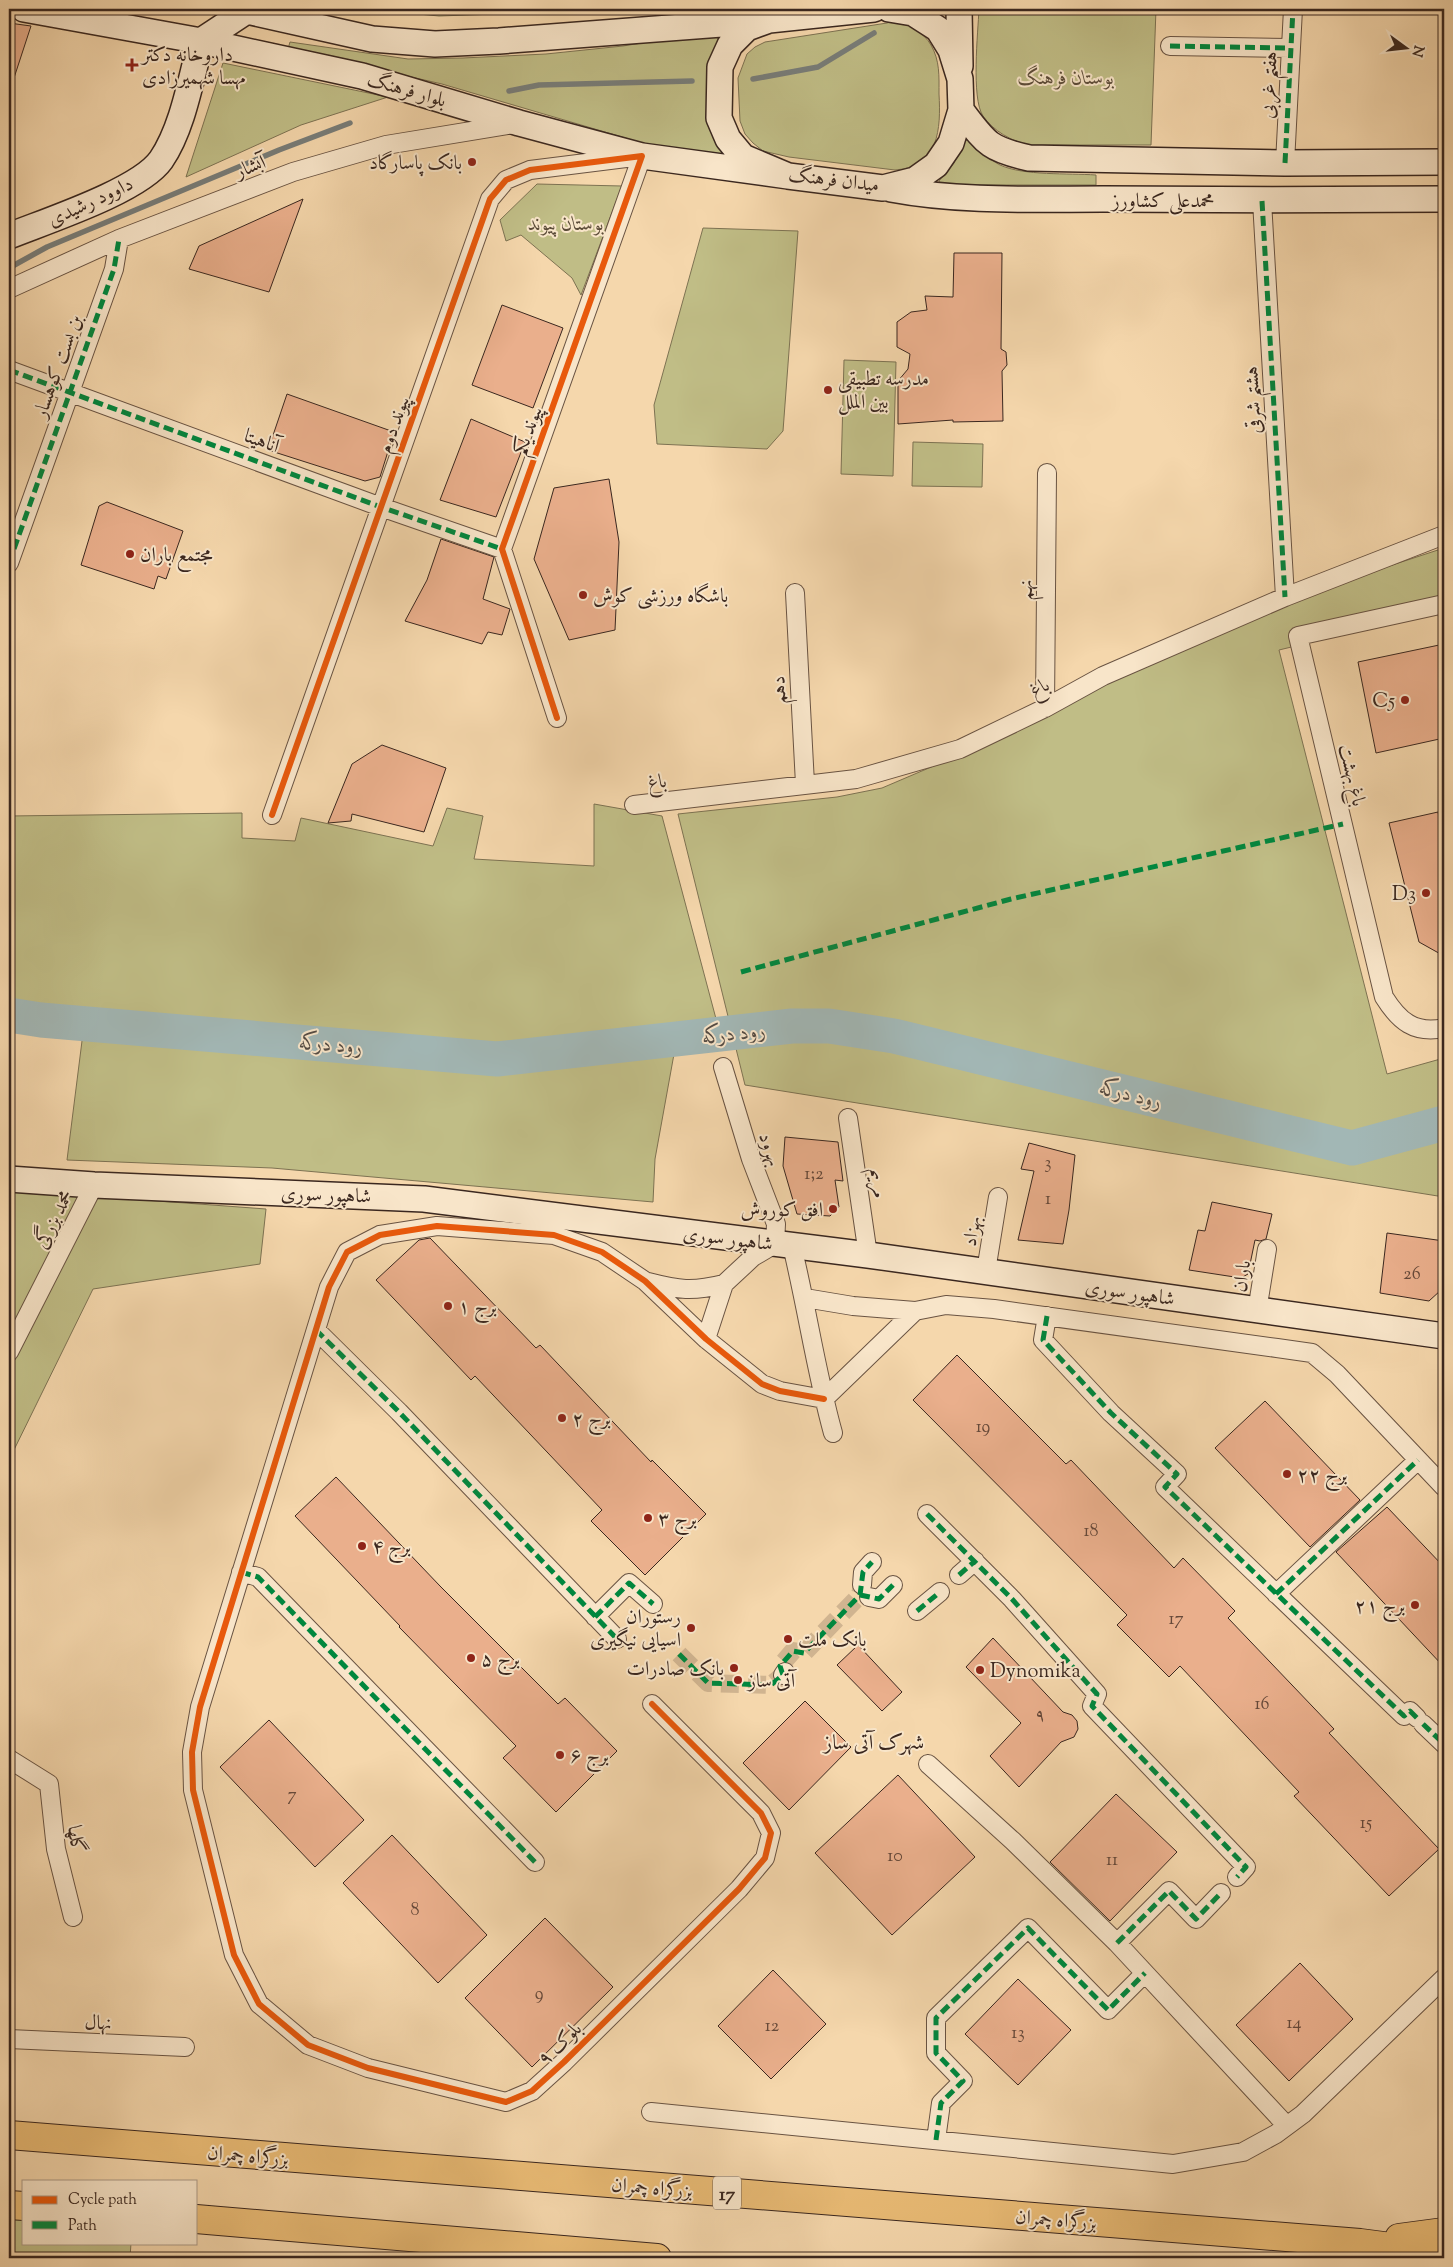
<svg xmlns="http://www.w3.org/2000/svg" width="1453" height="2267" font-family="'Sorts Mill Goudy',Amiri,serif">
<rect width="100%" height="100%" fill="#f5d7ac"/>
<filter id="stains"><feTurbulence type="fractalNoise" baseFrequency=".004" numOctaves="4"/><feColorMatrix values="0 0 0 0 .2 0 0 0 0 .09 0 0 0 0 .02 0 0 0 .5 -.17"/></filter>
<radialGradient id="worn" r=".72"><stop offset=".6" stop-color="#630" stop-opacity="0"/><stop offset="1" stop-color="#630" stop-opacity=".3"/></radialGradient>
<path fill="#c0bd86" stroke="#7d7252" d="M367 9H643L439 16Z
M979 9H1156L1151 145H1028C1012 141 993 131 983 116 971 98 978 32 979 9Z
M898 19C910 25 924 33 931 45 940 61 939 76 939 94 941 129 939 167 895 170L789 157 763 151 753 143 745 134 740 121 738 78 747 54 755 47 765 42 887 23Z
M742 27 726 34 718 140 726 161 666 150 442 84 288 49 290 42 408 59 463 58 546 54 623 46Z
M223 63 388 97 301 125 186 177Z
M967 140C980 145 987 159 1000 165 1024 176 1068 173 1096 175V185H940L939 181 954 163 960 145Z
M537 184 622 186 581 295 572 278 521 235 506 241 500 220Z
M703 228 798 231 783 431 767 449 657 444 654 405Z
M844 360 896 362 893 476 841 474Z
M913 442 983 444 982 487 912 486Z
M1444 548V610L1279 650 1387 1074 1444 1058V1197L745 1085 678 814 837 797 882 788 964 753 1090 689 1307 593Z
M594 804 662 816 723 1045 674 1054 655 1159 653 1202 272 1168 67 1160 82 1041V1010L9 999V816L242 813V838L295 841 301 818 433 846 447 808 483 816 474 859 594 866Z
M9 1190 266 1209 260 1264 93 1289 9 1460Z
M9 2217 24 2219V2243H131L130 2258H9Z"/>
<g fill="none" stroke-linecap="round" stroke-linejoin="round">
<path stroke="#787d79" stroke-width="5.5" d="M753 79 818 67 874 33
M509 91 539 85 692 81
M9 268 47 247 279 150 350 123"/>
<path stroke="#a2b7b5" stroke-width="35" d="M9 1015 41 1020 497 1059 792 1026H829L894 1036 1352 1148 1444 1123"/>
</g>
<path fill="#eaaf8c" stroke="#3a271f" d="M9 23 31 26 12 84 9 83Z
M303 199 269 292 189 269 199 246Z
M954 253H1002L1001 349 1006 352 1007 365 1002 371 1003 421 953 422V420L898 424V381L908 369 910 354 897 347V322L911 312 927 310 925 296 953 297Z
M502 305 563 328 533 408 472 385Z
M287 394 394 432 380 477 365 481 268 450Z
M471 419 525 442 496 517 440 500Z
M609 479 619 542 615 630 569 640 534 559 554 488Z
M107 502 183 531 166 579 158 576 154 589 81 565 99 506Z
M441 539 494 557 483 599 510 609 502 635 488 632 482 644 405 621 427 580Z
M1444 644V738L1376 753 1358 662Z
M382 745 446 768 424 832 352 814 351 821 328 823 352 764Z
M1438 812 1444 843V956L1419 942 1389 823Z
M785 1137 838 1142 843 1181 835 1180 839 1207 830 1216 797 1214 783 1166Z
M1029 1143 1075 1155 1069 1210 1063 1244 1018 1240 1034 1171 1021 1169Z
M1212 1202 1272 1214 1266 1239 1260 1241 1255 1240 1248 1274 1241 1278 1189 1270 1198 1230 1205 1231Z
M1387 1233 1444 1241 1441 1290 1429 1301 1380 1293Z
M430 1238 536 1348 540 1345 651 1462 652 1460 706 1514 645 1575 591 1521 602 1510 475 1376 471 1380 376 1280 419 1240Z
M957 1355 1066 1464 1071 1460 1174 1568 1183 1558 1235 1611 1228 1618 1334 1729 1329 1733 1439 1849 1389 1896 1294 1796 1299 1792 1180 1666 1169 1677 1117 1625 1127 1615 913 1400Z
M1265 1401 1360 1500 1310 1547 1215 1448Z
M336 1477 440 1586 558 1704 565 1698 617 1751 556 1812 503 1758 516 1746 399 1627 400 1626 295 1516Z
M1387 1507 1444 1567V1667L1336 1552Z
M993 1638 1063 1712 1072 1715 1077 1721 1078 1729 1074 1737 1061 1742 1019 1787 990 1756 1021 1723 966 1667Z
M858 1645 902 1692 882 1711 837 1665Z
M805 1701 851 1747 789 1810 743 1763Z
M269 1720 364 1820 315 1867 220 1767Z
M898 1775 975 1857 892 1935 815 1853Z
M1116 1794 1177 1852 1110 1921 1050 1862Z
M392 1835 487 1935 438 1983 343 1883Z
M545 1918 613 1987 532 2067 465 1998Z
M1300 1963 1353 2019 1289 2081 1236 2025Z
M773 1970 826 2024 771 2079 718 2026Z
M1018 1979 1071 2030 1018 2085 965 2034Z"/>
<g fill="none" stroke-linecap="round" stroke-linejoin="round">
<path stroke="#d0b490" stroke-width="18" stroke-dasharray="18 9" stroke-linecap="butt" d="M679 1654 708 1683 771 1685 783 1675 780 1666 793 1651 804 1653 860 1595 862 1585"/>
<defs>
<path id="street" d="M1170 46 1290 48
M1285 163 1293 9
M1262 201 1285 597
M9 289 119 239 293 172 386 145 514 124
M9 370 381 507 502 549
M9 563 114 269 119 239
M795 593 805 784
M1444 604 1298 636 1384 997C1399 1021 1414 1034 1444 1028
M1045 708 1047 473
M634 805 856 779 960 749 1045 708 1103 676 1285 597 1444 535
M272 815 490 199 506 180 530 170 642 156 502 549 557 718
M848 1118 868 1255
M792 1246C807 1308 816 1372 833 1433
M986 1271 998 1197
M648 1282C679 1290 692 1292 724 1284
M805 1298 853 1306 915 1311
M1257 1311 1267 1249
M1047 1316 1043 1340 1111 1413 1177 1474 1165 1487 1404 1716 1410 1711 1417 1718
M316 1330 399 1412 617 1639
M706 1339 724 1284 753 1257 775 1244 776 1224 751 1159 723 1067
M9 1352 94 1185
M824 1399 915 1311 946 1305 994 1309 1277 1348 1312 1353 1337 1374 1444 1487
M927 1514 1012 1599 1097 1694 1092 1706 1246 1867 1237 1877
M241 1572 258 1577 535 1862
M959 1575 975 1561
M862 1585 863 1572 872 1562
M1276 1594 1418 1460
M869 1597 879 1599 893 1585
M917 1611 940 1592
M595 1617 629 1583 653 1604
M783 1675 785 1672
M652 1704 761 1813 771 1833 765 1858 739 1889 564 2062 532 2091 506 2102 368 2068 308 2045 259 2004 234 1955 193 1790 192 1752 200 1707 329 1287 347 1252 380 1235 437 1226 554 1235 602 1252 645 1281 706 1339 762 1384 780 1391 824 1399
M1423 1724 1444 1744
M9 1759 49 1784 56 1849 73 1917
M928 1764 1013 1841 1117 1943 1287 2126
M1117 1943 1169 1891 1196 1919 1221 1893
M9 2039 185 2047
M651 2112 1173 2164 1243 2152 1276 2134 1303 2114 1444 1978
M936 2140 941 2103 963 2081 936 2053V2018L1028 1928 1108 2010 1145 1973"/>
<path id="secondary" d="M24 9 201 41 362 76 519 123 642 156 788 176
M238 9 372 39 435 44 499 41 761 21
M874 9 769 20 747 28 730 45 720 67 719 118 728 139 743 157 788 176 883 188 915 180 936 165 951 143 961 110 960 79 951 50 938 29 913 13 889 9
M959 9 960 66
M961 110C986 143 988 149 1029 158L1285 163 1444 162
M891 189C960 202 1032 199 1103 199 1217 200 1330 200 1444 199
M9 236C46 221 139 191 161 160 183 128 191 78 201 41L248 10
M9 1179 94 1185 424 1199 868 1255 1444 1336"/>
<path id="highway" d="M9 2135 1360 2243 1444 2254
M9 2205 24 2206
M196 2219 657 2258
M1399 2238 1444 2232"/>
</defs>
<use href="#street" stroke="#695342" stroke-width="20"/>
<use href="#secondary" stroke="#3a271f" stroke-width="28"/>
<use href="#highway" stroke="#3a271f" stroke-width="30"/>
<use href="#street" stroke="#f8e5c9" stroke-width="18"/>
<use href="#secondary" stroke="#f8e5c9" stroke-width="25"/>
<use href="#highway" stroke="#eabc76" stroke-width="28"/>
<path stroke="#00873e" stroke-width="5" stroke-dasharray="10 5" stroke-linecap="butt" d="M1170 46 1290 48
M1285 163 1293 9
M1262 201 1285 597
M9 370 381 507 502 549
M9 563 114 269 119 239
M741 972 1011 899 1343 824
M1047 1316 1043 1340 1111 1413 1177 1474 1165 1487 1404 1716 1410 1711 1417 1718
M316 1330 399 1412 617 1639
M927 1514 1012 1599 1097 1694 1092 1706 1246 1867 1237 1877
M241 1572 258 1577 535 1862
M959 1575 975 1561
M1276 1594 1418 1460
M860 1595 879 1599 893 1585
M917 1611 940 1592
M595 1617 629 1583 653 1604
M679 1654 708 1683 771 1685 783 1675 780 1666 793 1651 804 1653 860 1595 863 1572 872 1562
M1423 1724 1444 1744
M1117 1943 1169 1891 1196 1919 1221 1893
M936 2140 941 2103 963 2081 936 2053V2018L1028 1928 1108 2010 1145 1973"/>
<defs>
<path id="cycleway" d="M272 815 490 199 506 180 530 170 642 156 502 549 557 718
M652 1704 761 1813 771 1833 765 1858 739 1889 564 2062 532 2091 506 2102 368 2068 308 2045 259 2004 234 1955 193 1790 192 1752 200 1707 329 1287 347 1252 380 1235 437 1226 554 1235 602 1252 645 1281 706 1339 762 1384 780 1391 824 1399"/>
</defs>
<use href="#cycleway" stroke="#f8e5c9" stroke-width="9"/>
<use href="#cycleway" stroke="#e8590c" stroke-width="6"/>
</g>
<g fill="#8f2418" stroke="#f8e5c9" stroke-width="2">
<path d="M129.5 57.5h5v5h5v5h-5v5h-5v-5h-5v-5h5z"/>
<circle cx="472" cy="162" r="5"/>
<circle cx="828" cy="390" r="5"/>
<circle cx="130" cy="554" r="5"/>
<circle cx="583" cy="595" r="5"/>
<circle cx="1405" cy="700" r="5"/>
<circle cx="1426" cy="893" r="5"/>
<circle cx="833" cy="1209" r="5"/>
<circle cx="448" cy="1306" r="5"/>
<circle cx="562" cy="1418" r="5"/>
<circle cx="1287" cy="1474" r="5"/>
<circle cx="648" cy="1518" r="5"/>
<circle cx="362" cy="1546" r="5"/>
<circle cx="1415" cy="1605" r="5"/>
<circle cx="691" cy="1628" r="5"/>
<circle cx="788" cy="1639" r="5"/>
<circle cx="471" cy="1658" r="5"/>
<circle cx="734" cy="1668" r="5"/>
<circle cx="980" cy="1670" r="5"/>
<circle cx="738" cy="1680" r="5"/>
<circle cx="560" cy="1755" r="5"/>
</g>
<g text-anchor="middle" stroke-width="4" stroke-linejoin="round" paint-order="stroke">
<g font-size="18" fill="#66493a">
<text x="1048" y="1168">3</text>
<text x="814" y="1179">1;2</text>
<text x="1048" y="1204">1</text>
<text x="1412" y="1279">26</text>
<text x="983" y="1432">19</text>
<text x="1091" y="1536">18</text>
<text x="1176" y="1624">17</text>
<text x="1262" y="1709">16</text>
<text x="1040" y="1720">۹</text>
<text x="292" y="1800">7</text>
<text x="1366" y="1828">15</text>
<text x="895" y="1861">10</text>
<text x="1112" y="1865">11</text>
<text x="415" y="1915">8</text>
<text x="539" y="1999">9</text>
<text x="1294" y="2028">14</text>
<text x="772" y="2031">12</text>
<text x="1018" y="2038">13</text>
</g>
<rect fill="#f8e5c9" stroke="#736052" stroke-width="1" x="713" y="2176.5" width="28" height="33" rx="4"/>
<g font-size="19" font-weight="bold" fill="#3a271f">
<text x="727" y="2200">17</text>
</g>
<g font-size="20" fill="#3a271f" stroke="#f8e5c9" text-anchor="start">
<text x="142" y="61">داروخانه دکتر<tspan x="142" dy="23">مهسا شهمیرزادی</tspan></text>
<text x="462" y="169" text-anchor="end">بانک پاسارگاد</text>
<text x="838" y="385">مدرسه تطبیقی<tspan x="838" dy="23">بین الملل</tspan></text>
<text x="140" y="561">مجتمع باران</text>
<text x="593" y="602">باشگاه ورزشی کوش</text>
<text x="1395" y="707" text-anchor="end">C5</text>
<text x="1416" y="900" text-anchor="end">D3</text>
<text x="823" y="1216" text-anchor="end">افق کوروش</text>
<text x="458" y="1313">برج ۱</text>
<text x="572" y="1425">برج ۲</text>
<text x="1297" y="1481">برج ۲۲</text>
<text x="658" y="1525">برج ۳</text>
<text x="372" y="1553">برج ۴</text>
<text x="1405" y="1612" text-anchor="end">برج ۲۱</text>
<text x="681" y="1623" text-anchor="end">رستوران<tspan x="681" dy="23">اسیایی نیگیری</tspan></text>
<text x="798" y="1646">بانک ملت</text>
<text x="481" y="1665">برج ۵</text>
<text x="724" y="1675" text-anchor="end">بانک صادرات</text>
<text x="990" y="1677">Dynomika</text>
<text x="748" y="1687">آتی ساز</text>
<text x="570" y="1762">برج ۶</text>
</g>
<g font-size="20" font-style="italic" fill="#5c4c39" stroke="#f8e5c9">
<text x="1066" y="84">بوستان فرهنگ</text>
<text x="566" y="230">بوستان پیوند</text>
</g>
<g font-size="20" fill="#3a271f" stroke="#f8e5c9">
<text transform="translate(1268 85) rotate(-87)" y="7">هفتم غربی</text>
<text transform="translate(407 89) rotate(16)" y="7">بلوار فرهنگ</text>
<text transform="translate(250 166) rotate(-21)" y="7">آبشار</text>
<text transform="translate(834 179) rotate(7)" y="7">میدان فرهنگ</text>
<text x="1163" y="207">محمدعلی کشاورز</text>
<text transform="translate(90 201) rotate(-25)" y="7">داوود رشیدی</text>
<text transform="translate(57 366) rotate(-70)" y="7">بن بست کوهسار</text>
<text transform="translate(1252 400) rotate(-93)" y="7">هشتم شرقی</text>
<text transform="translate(393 424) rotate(-71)" y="7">پیوند دوم</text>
<text transform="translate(527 430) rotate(-70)" y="7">پیوند یکم</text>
<text transform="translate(262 440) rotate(20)" y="7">آناهیتا</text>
<text transform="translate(1025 590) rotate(-90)" y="7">نهم</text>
<text transform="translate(1039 687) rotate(-28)" y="7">باغ</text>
<text transform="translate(778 690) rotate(-93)" y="7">دهم</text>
<text transform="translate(1353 775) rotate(77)" y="7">باغ بهشت</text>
<text transform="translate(657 781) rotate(-7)" y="7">باغ</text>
<text transform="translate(771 1149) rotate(71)" y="7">بهرود</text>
<text transform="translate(879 1183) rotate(82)" y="7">مریم</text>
<text transform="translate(326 1194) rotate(2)" y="7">شاهپور سوری</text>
<text transform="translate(53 1219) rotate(-63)" y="7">محمد بزرگی</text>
<text transform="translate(971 1231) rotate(-81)" y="7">بهزاد</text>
<text transform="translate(728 1238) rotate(7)" y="7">شاهپور سوری</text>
<text transform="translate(1241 1276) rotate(-81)" y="7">باران</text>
<text transform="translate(1130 1292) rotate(8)" y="7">شاهپور سوری</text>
<text transform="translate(77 1839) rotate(81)" y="7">گلها</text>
<text transform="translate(98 2022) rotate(2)" y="7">نهال</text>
<text transform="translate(559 2043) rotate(-44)" y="7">بلوک ۹</text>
<text transform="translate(248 2155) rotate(5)" y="7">بزرگراه چمران</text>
<text transform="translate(652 2187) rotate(5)" y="7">بزرگراه چمران</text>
<text transform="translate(1056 2219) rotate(5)" y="7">بزرگراه چمران</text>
</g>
<g font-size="21" font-style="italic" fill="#544b44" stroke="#f8e5c9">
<text transform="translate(734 1033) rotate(-6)" y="7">رود درکه</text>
<text transform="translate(331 1044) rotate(5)" y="7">رود درکه</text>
<text transform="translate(1131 1094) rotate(14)" y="7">رود درکه</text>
</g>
<g font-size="21" fill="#3a271f" stroke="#f8e5c9">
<text x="874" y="1749">شهرک آتی ساز</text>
</g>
</g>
<rect width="1453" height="2267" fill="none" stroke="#f5d7ac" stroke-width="30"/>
<rect x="10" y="10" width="1433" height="2247" fill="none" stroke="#3a271f" stroke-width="2.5"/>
<rect x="15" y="15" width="1423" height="2237" fill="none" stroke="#3a271f"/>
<rect x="22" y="2180" width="175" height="65" fill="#f8e5c9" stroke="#ac9985"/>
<rect x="32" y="2196" width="25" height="8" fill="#e8590c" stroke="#ac9985"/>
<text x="68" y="2204" font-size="15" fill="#3a271f">Cycle path</text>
<rect x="32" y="2221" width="25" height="8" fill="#00873e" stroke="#ac9985"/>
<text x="68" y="2230" font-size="15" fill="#3a271f">Path</text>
<g transform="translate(1406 48) rotate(105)" stroke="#f8e5c9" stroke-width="4" paint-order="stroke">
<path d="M0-4L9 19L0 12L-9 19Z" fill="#3a271f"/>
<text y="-8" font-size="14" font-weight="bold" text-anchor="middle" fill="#3a271f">N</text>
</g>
<rect width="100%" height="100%" filter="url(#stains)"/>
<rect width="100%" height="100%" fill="url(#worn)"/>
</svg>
